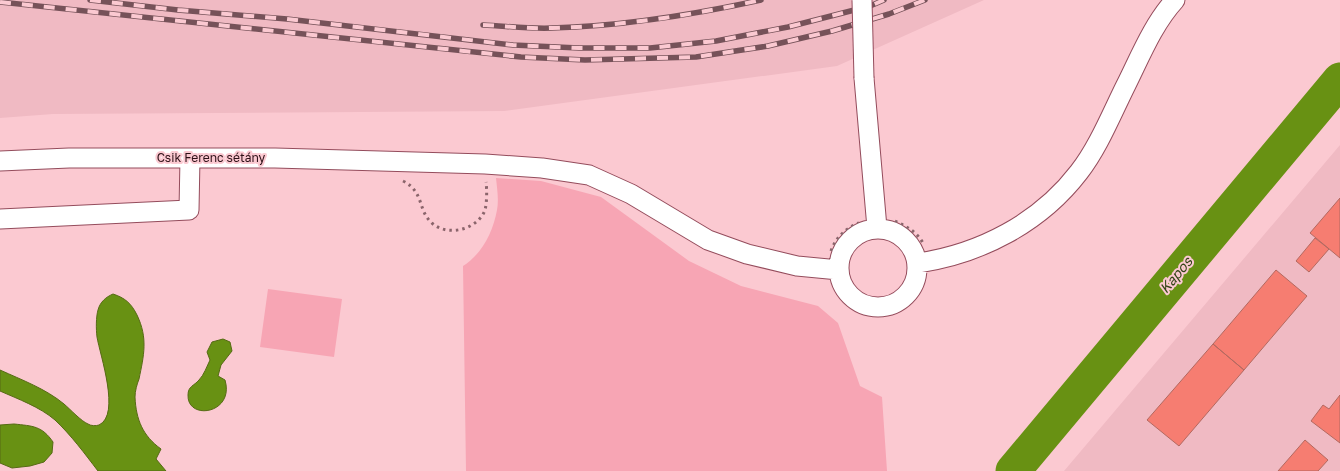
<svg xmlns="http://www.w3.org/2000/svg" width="1340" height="471" font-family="'Golos Text',sans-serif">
<rect width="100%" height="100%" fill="#fbc9d1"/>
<path fill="#f0bac3" d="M0 0H984L837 66 504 111 53 114 0 118Z
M1340 145V471H1064Z"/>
<path fill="#f7a5b4" d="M496 178 541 181 601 197 689 261 741 286 818 306 838 323 860 386 882 397 887 471H466L463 266C482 254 493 232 497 210 499 200 497 188 496 178Z
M268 289 342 299 334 357 260 347Z"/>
<path fill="#689113" stroke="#566a14" d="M113 294C125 298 131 303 137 315 148 338 144 355 139 379 137 384 135 391 135 397 136 420 143 436 161 449L156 459 166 471H98C85 454 71 435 55 420 40 407 18 399 0 391V370C22 380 46 389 64 404 71 410 81 421 88 424 91 426 96 426 99 425 121 415 100 355 97 337 96 329 96 317 98 310 100 302 106 297 113 294Z
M223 339 230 342 232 351 221 365 218 376 225 380C235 414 187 421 188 395 188 386 194 386 199 380 204 375 207 366 210 360L207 352 212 342Z
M14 424C33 426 42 426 53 442L52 453 44 462 30 466 12 468 0 463V425Z"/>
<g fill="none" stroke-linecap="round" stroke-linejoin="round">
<path stroke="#689113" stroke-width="35" d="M1013 471 1340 80"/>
</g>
<path fill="#f67d71" stroke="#b36960" d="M1340 198V258L1310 233Z
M1315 238 1329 249 1309 272 1296 261Z
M1276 270 1307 296 1244 370 1213 344Z
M1213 344 1244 370 1179 446 1147 420Z
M1340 395V443L1311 421 1323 405 1329 409Z
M1305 440 1328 460 1318 471H1278Z"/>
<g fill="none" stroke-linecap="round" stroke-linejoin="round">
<defs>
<path id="minor" d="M864 78 877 228
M0 161 69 158H275L485 164 542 168 589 175 631 194 708 240 747 254 797 266 839 270
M0 219 189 210 190 158
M839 268a39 39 0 1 1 78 0a39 39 0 1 1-78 0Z
M918 263C980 254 1040 223 1079 172 1098 148 1112 113 1126 85 1140 57 1153 24 1175 0"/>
</defs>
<use href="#minor" stroke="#944c5c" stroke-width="21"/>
<path stroke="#8a646b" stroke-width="3" stroke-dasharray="2.5 4" stroke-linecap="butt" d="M403 181C425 192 417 211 433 224 449 237 478 229 485 210 487 202 487 190 486 182
M895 221C906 226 917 232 923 243
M831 251C836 237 846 228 859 223"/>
<use href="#minor" stroke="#fff" stroke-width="19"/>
<defs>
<path id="rail" d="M90 0 178 10 287 19 513 45 579 48H650L716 41 788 27 870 6 884 0
M0 2 521 57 585 60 696 57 768 46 832 31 889 14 925 0
M483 25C506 26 529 29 552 28 623 26 692 15 761 0"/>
</defs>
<use href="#rail" stroke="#765259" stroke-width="5.5"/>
<use href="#rail" stroke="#fbc9d1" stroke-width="4" stroke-dasharray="11" stroke-linecap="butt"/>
<defs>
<path id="minor-bridge" d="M862 0 864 78"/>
</defs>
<use href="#minor-bridge" stroke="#944c5c" stroke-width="21" stroke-linecap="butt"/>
<use href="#minor-bridge" stroke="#fff" stroke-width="19"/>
</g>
<g text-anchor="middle" stroke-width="4" stroke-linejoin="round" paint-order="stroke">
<g font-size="12" fill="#2d1017" stroke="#fbc9d1">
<text x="211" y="162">Csik Ferenc sétány</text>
</g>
<g font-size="14" font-style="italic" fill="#334417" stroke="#fbc9d1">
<text transform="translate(1176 275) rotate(-50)" y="5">Kapos</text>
</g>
</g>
</svg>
